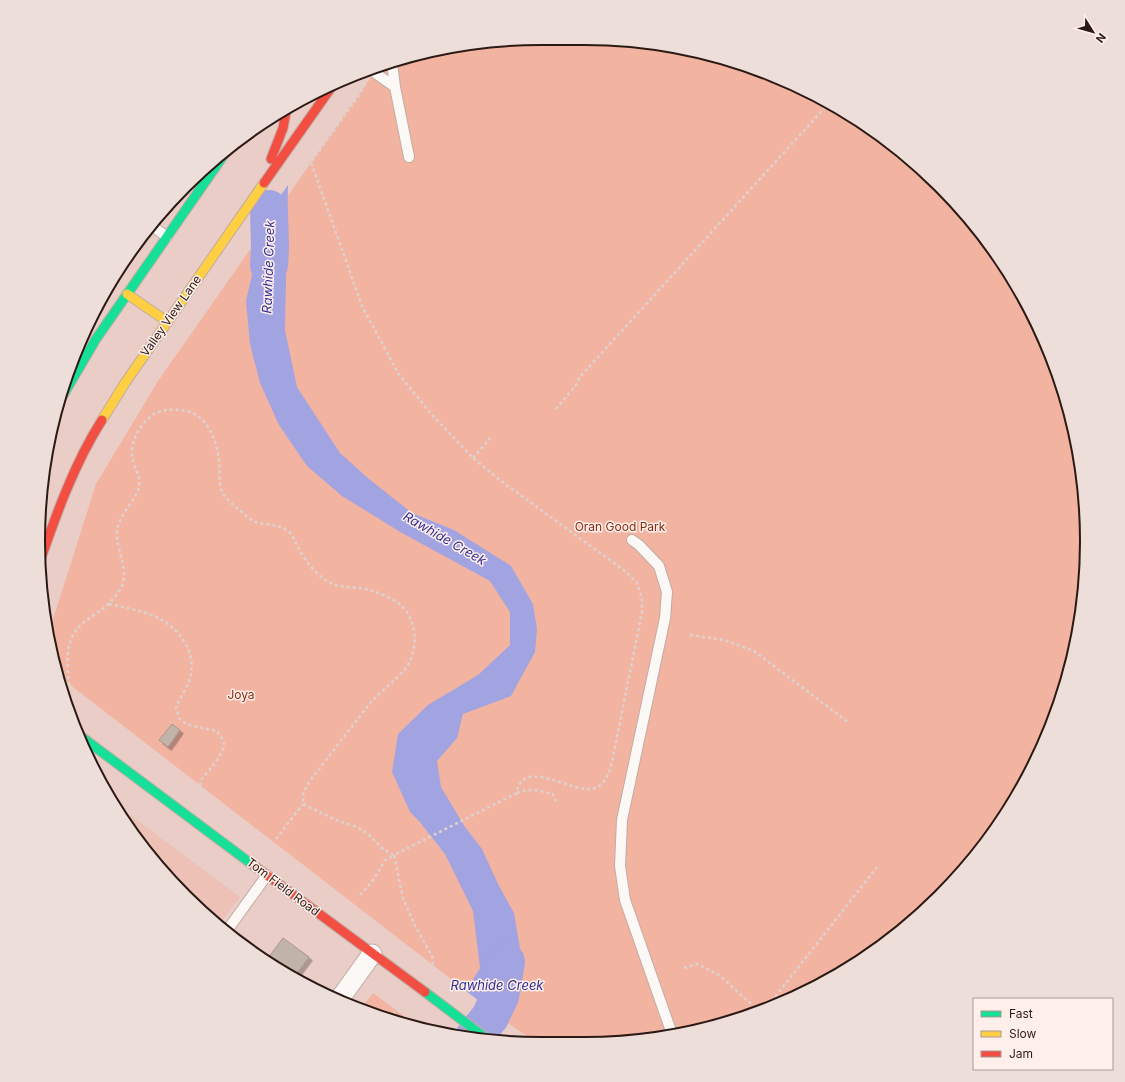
<svg xmlns="http://www.w3.org/2000/svg" width="1125" height="1082" font-family="Inter,sans-serif">
<defs>
<filter id="shadow"><feDropShadow dx="3.5" dy="3.5" stdDeviation="0" flood-color="#0004"/></filter>
</defs>
<rect width="100%" height="100%" fill="#e9cdc6"/>
<path fill="#edc1b6" d="M110 800 240 897 219 925 163 872Z"/>
<path fill="#f3b3a1" d="M541 38 649 42 745 65 835 105 915 163 983 235 1035 318 1051 361 1070 411 1086 508 1083 606 1060 702 1020 792 962 872 890 940 807 992 714 1027 617 1043H537L508 1023 60 677 50 629 96 484 158 381 378 67 443 48Z
M373 993 420 1028 411 1027 361 1008Z"/>
<path fill="#a2a3e1" d="M288 185 285 330 297 387 340 453 369 479 412 513 454 530 511 566 533 604 537 629 535 652 511 696 463 714 457 738 437 761 441 787 465 827 482 849 499 886 514 913 522 960V987L508 1023 466 991 480 968 473 911 445 854 419 821 410 812 392 772 398 734 428 705 478 675 510 645V612L490 581 402 533 342 496 307 466 279 425 260 383 250 344 246 301 256 258 251 238Z"/>
<g fill="none" stroke-linecap="round" stroke-linejoin="round">
<path stroke="#a2a3e1" stroke-width="38" d="M269 209 270 249 269 265
M474 1037 490 1017 500 996 506 962"/>
</g>
<path fill="#c2b3a8" stroke="#a5978c" filter="url(#shadow)" d="M172 724 180 730 168 747 159 740Z
M283 938 309 957 294 977 268 958Z"/>
<g fill="none" stroke-linecap="round" stroke-linejoin="round">
<defs>
<path id="lane" d="M392 63 395 87 409 157
M371 70 395 87
M151 225 167 237
M632 540 639 545 659 566 667 592 665 618 622 820 620 866 625 900 672 1034
M226 932 267 875"/>
<path id="street" d="M339 1000 372 954"/>
<path id="fast" d="M59 402 96 339 228 149
M79 735 253 865
M425 992 487 1039"/>
<path id="slow" d="M127 294 168 322
M102 420 125 383 264 183"/>
<path id="jam" d="M271 159 283 128 286 112
M264 183 333 85
M39 564C56 515 74 464 102 420
M253 865 425 992"/>
</defs>
<use href="#lane" stroke="#c1aca6" stroke-width="12"/>
<use href="#street" stroke="#c1aca6" stroke-width="21"/>
<use href="#fast" stroke="#c1aca6" stroke-width="11"/>
<use href="#slow" stroke="#c1aca6" stroke-width="11"/>
<use href="#jam" stroke="#c1aca6" stroke-width="11"/>
<path stroke="#dcd3d0" stroke-width="2.5" stroke-dasharray="3 3" stroke-linecap="butt" d="M365 84 358 97 311 162 362 306 398 373 432 415 473 458 501 481 625 571 637 583 642 598V612L611 767C608 775 604 785 595 788 575 796 522 755 517 793L394 855 403 898 415 926 432 956 433 962 432 968
M556 409 576 385 579 378 829 103
M473 458 492 436
M109 604C139 611 168 614 185 643 192 654 193 667 190 679 187 688 180 698 176 707 177 710 178 716 180 719 186 727 207 728 217 731 220 735 224 740 224 745 223 755 207 773 200 781L203 800
M690 635 724 640 754 651 848 722
M69 685C67 663 64 639 83 623 93 615 105 609 113 599 117 594 122 588 123 582 127 565 116 549 117 532 118 515 135 503 139 487 141 477 135 470 133 461 129 444 138 427 151 416 159 410 170 409 180 410 207 412 216 438 219 461 220 470 218 483 222 492 225 498 233 505 238 509 243 513 248 518 253 521 265 526 280 523 290 533 294 537 295 542 297 546 305 560 317 577 331 583 343 589 361 586 373 591 381 594 391 598 398 603 416 616 419 644 409 663 400 678 383 689 371 702L309 782 303 794V804L336 820 357 827 368 834 384 850 394 855
M517 793C530 787 539 791 553 794L556 802
M276 839 303 804
M360 895 374 879 385 860 394 855
M684 968 697 964 719 975 758 1010
M376 987 383 990
M768 1006 877 867
M388 1018 404 1005"/>
<use href="#lane" stroke="#fcf8f6" stroke-width="10"/>
<use href="#street" stroke="#fcf8f6" stroke-width="19"/>
<use href="#fast" stroke="#16e098" stroke-width="9"/>
<use href="#slow" stroke="#ffcf43" stroke-width="9"/>
<use href="#jam" stroke="#f24e42" stroke-width="9"/>
</g>
<g text-anchor="middle" stroke-width="3" stroke-linejoin="round" paint-order="stroke">
<g font-size="12" fill="#2b1914" stroke="#ffefeb">
<text transform="translate(171 316) rotate(-55)" y="4">Valley View Lane</text>
<text transform="translate(283 887) rotate(37)" y="4">Tom Field Road</text>
</g>
<g font-size="12" fill="#872b10" stroke="#ffefeb">
<text x="620" y="531">Oran Good Park</text>
<text x="241" y="699">Joya</text>
</g>
<g font-size="13" font-style="italic" fill="#312f96" stroke="#ffefeb">
<text transform="translate(268 267) rotate(-88)" y="5">Rawhide Creek</text>
<text transform="translate(445 538) rotate(30)" y="5">Rawhide Creek</text>
<text x="497" y="990">Rawhide Creek</text>
</g>
</g>
<path d="M0 0H1125V1082H0ZM541 45H584A496 496 0 0 1 1080 541V541A496 496 0 0 1 584 1037H541A496 496 0 0 1 45 541V541A496 496 0 0 1 541 45Z" fill="#eededa" fill-rule="evenodd"/>
<path fill="none" stroke="#2b1914" stroke-width="2" d="M541 45H584A496 496 0 0 1 1080 541V541A496 496 0 0 1 584 1037H541A496 496 0 0 1 45 541V541A496 496 0 0 1 541 45Z"/>
<rect x="973" y="998" width="140" height="72" fill="#ffefeb" stroke="#aa9995"/>
<rect x="981" y="1011" width="20" height="6" fill="#16e098" stroke="#aa9995"/>
<text x="1009" y="1018" font-size="12" fill="#2b1914">Fast</text>
<rect x="981" y="1031" width="20" height="6" fill="#ffcf43" stroke="#aa9995"/>
<text x="1009" y="1038" font-size="12" fill="#2b1914">Slow</text>
<rect x="981" y="1051" width="20" height="6" fill="#f24e42" stroke="#aa9995"/>
<text x="1009" y="1058" font-size="12" fill="#2b1914">Jam</text>
<g transform="translate(1093 32) rotate(127)" stroke="#ffefeb" stroke-width="3" paint-order="stroke">
<path d="M0-3L7 15L0 10L-7 15Z" fill="#2b1914"/>
<text y="-6" font-size="11" font-weight="bold" text-anchor="middle" fill="#2b1914">N</text>
</g>
</svg>
